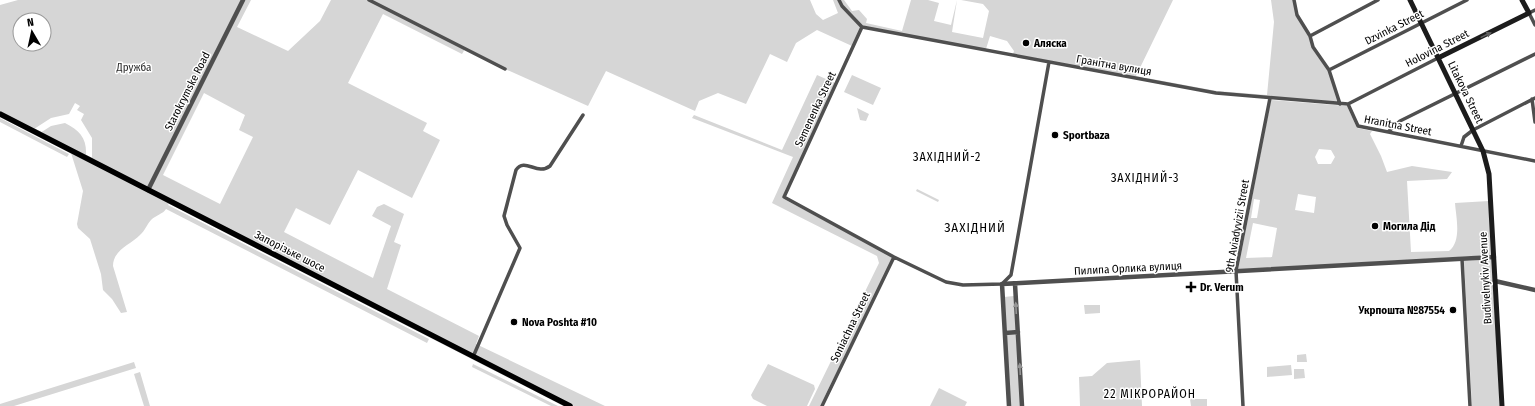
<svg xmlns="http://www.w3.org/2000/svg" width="1535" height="406" font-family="'Fira Sans Condensed',sans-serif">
<rect width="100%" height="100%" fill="#fff"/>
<path fill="#d6d6d6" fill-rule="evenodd" d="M18 0H251L237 27 288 51 320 21 331 0H810L816 14 823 20 838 13 833 0H844L852 11 859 10 867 19 866 23 902 31 911 0H928L939 3 934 21 951 25 957 0 952 32 983 38 989 11 983 4 961 0H1173L1136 76 1217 91 1267 95 1274 22 1271 0H1294L1295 10 1310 36 1313 47 1329 70 1340 104 1216 93 862 27 852 46 817 30 796 43 787 62 770 54 746 104 718 93 699 101 695 111 606 71 588 106 505 69 465 49 462 54 383 14 348 83 427 123 423 131 440 140 412 198 358 170 330 225 296 208 284 232 373 278 391 226 372 216 377 207 384 204 404 214 394 242 401 245 387 289 479 336 476 344 605 406H574L92 159V138L81 120 84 114 77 110 80 106 75 103 69 114 51 118 34 129 0 112V5ZM20 20H44V44H20ZM990 36 1007 41 1014 51 1013 54 986 49ZM204 93 245 115 239 130 253 137 220 204 163 175Z
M817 75 835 83 782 198 893 257 820 406H809L879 263 877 256 772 203 793 157 692 118 694 115 782 150Z
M852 75 881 88 873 105 844 92Z
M1271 100 1347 106 1357 128 1372 131 1370 134 1381 156 1387 172 1412 166 1452 172 1447 179 1407 181 1411 252 1449 251C1462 241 1456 217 1455 203L1489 201 1492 255 1238 270ZM1319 149 1331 150 1335 157 1331 164H1318L1315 157ZM1298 194 1316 197 1314 213 1295 210ZM1254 199 1260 200 1257 218H1251ZM1253 223 1277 228 1272 257 1246 258Z
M857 108 869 114 866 121 860 120Z
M0 118 69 154 67 157 0 122Z
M65 123C80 131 87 138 86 156L40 133 51 126Z
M71 153 169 203 168 205 429 339 427 343 166 209C163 214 156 215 151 220 147 224 145 231 140 235 130 245 113 250 113 266L127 312 121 313 112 299 103 290 101 274 90 239 78 228 77 224 83 191Z
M917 189 939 200 938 202 916 191Z
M1492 259 1500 406H1472L1464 261Z
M1014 296 1016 330 1006 331 1004 297Z
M1084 305H1100V313L1085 314Z
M1016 333 1021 406H1010L1006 334Z
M1306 354 1307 362H1297V355Z
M1140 360 1142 406H1080L1079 377 1092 376 1107 363Z
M134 362 136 368 14 406H0V404Z
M473 364 558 406H551L472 367Z
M768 364 814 385 815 389 807 406H767L753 399 751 395Z
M1291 365 1292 375 1267 377V367Z
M1294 369H1304L1305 378 1294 379Z
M140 372 150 406H144L134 374Z
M939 388 967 402 965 406H930Z
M1190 399H1207V406H1191Z"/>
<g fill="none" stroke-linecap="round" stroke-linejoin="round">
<defs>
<path id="primary" d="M0 114 570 406"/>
</defs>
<use href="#primary" stroke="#dbdbdb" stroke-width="6"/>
<path stroke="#4f4f4f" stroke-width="3.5" d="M369 0 505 69
M839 0 842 6 862 27
M1294 0 1297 15 1310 36 1313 47 1329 70 1340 104
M1535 10 1529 13 1535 25
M862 27 784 197 894 257 946 282 963 285 1002 284 1011 275 1049 62
M862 27 1216 93 1348 104
M1310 36 1378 0
M1329 70 1467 0
M1532 99 1535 122
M1348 104 1358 126 1535 161
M1348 104 1438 58
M1388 132 1400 121 1535 54
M1461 146 1464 137 1473 130 1535 98
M1462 259 1470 406
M473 357 520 248 507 225 504 216 516 170C525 157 537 176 550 166L583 115
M822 406 894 257
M1243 406 1236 271 1270 98"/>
<path stroke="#4f4f4f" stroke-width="4.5" d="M148 190 243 0
M1495 281 1535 290
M1015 284 1022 406
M1005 333 1018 332
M1009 406 1002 284 1494 257"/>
<path stroke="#1c1c1c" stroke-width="5" d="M1410 0 1483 151 1489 174 1502 406
M1438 58 1529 13 1522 0"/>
<use href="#primary" stroke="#000" stroke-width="5.5"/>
</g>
<defs><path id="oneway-solid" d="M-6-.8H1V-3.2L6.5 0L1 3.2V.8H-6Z"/></defs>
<use fill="#606060" href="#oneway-solid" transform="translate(1486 35) rotate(-26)"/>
<g fill="#959595">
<use href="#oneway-solid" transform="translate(1016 308) rotate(-93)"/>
<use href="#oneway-solid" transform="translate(1020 369) rotate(-93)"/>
</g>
<g fill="#000" stroke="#fff" stroke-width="1.5">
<circle cx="1026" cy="43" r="4"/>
<circle cx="1055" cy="135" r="4"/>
<circle cx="1375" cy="226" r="4"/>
<path d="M1189 281h4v4h4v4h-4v4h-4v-4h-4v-4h4z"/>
<circle cx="1453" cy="310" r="4"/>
<circle cx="514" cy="322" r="4"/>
</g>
<g text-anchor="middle" stroke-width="3" stroke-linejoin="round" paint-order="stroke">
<g font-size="11" fill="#000" stroke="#fff">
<text transform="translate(1394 27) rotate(-27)" y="4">Dzvinka Street</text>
<text transform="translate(1437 48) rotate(-27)" y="4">Holovina Street</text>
<text transform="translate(1114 65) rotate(10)" y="4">Гранітна вулиця</text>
<text transform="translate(187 91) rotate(-63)" y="4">Starokrymske Road</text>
<text transform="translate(1466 92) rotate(64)" y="4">Litakova Street</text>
<text transform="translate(815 109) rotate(-65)" y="4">Semenenka Street</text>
<text transform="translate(1398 125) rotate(11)" y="4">Hranitna Street</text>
<text transform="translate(1237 226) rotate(-80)" y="4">9th Aviadyvizii Street</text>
<text transform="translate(290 251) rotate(27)" y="4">Запорізьке шосе</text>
<text transform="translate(1128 268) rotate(-3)" y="4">Пилипа Орлика вулиця</text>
<text transform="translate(1485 278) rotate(-93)" y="4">Budivelnykiv Avenue</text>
<text transform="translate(850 327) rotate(-64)" y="4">Soniachna Street</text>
</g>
<g font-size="11" font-weight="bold" fill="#000" stroke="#fff" text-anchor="start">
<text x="1034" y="47">Аляска</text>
<text x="1063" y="139">Sportbaza</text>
<text x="1383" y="230">Могила Дiд</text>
<text x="1200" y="291">Dr. Verum</text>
<text x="1445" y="314" text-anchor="end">Укрпошта №87554</text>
<text x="522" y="326">Nova Poshta #10</text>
</g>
<g font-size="11" fill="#2d2d2d" stroke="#fff">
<text x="134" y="71">Дружба</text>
</g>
<g font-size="12" letter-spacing="1" fill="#000" stroke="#fff">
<text x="947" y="161">ЗАХІДНИЙ-2</text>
<text x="1145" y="182">ЗАХІДНИЙ-3</text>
<text x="1150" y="398">22 МІКРОРАЙОН</text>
</g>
<g font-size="13" letter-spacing="1" fill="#000" stroke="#fff">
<text x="975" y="232">ЗАХІДНИЙ</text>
</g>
</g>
<g transform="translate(32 32) rotate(351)"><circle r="19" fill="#ffffff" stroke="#999999"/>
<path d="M0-3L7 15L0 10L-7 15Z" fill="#000000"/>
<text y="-6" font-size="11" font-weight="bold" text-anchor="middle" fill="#000000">N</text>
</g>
</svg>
